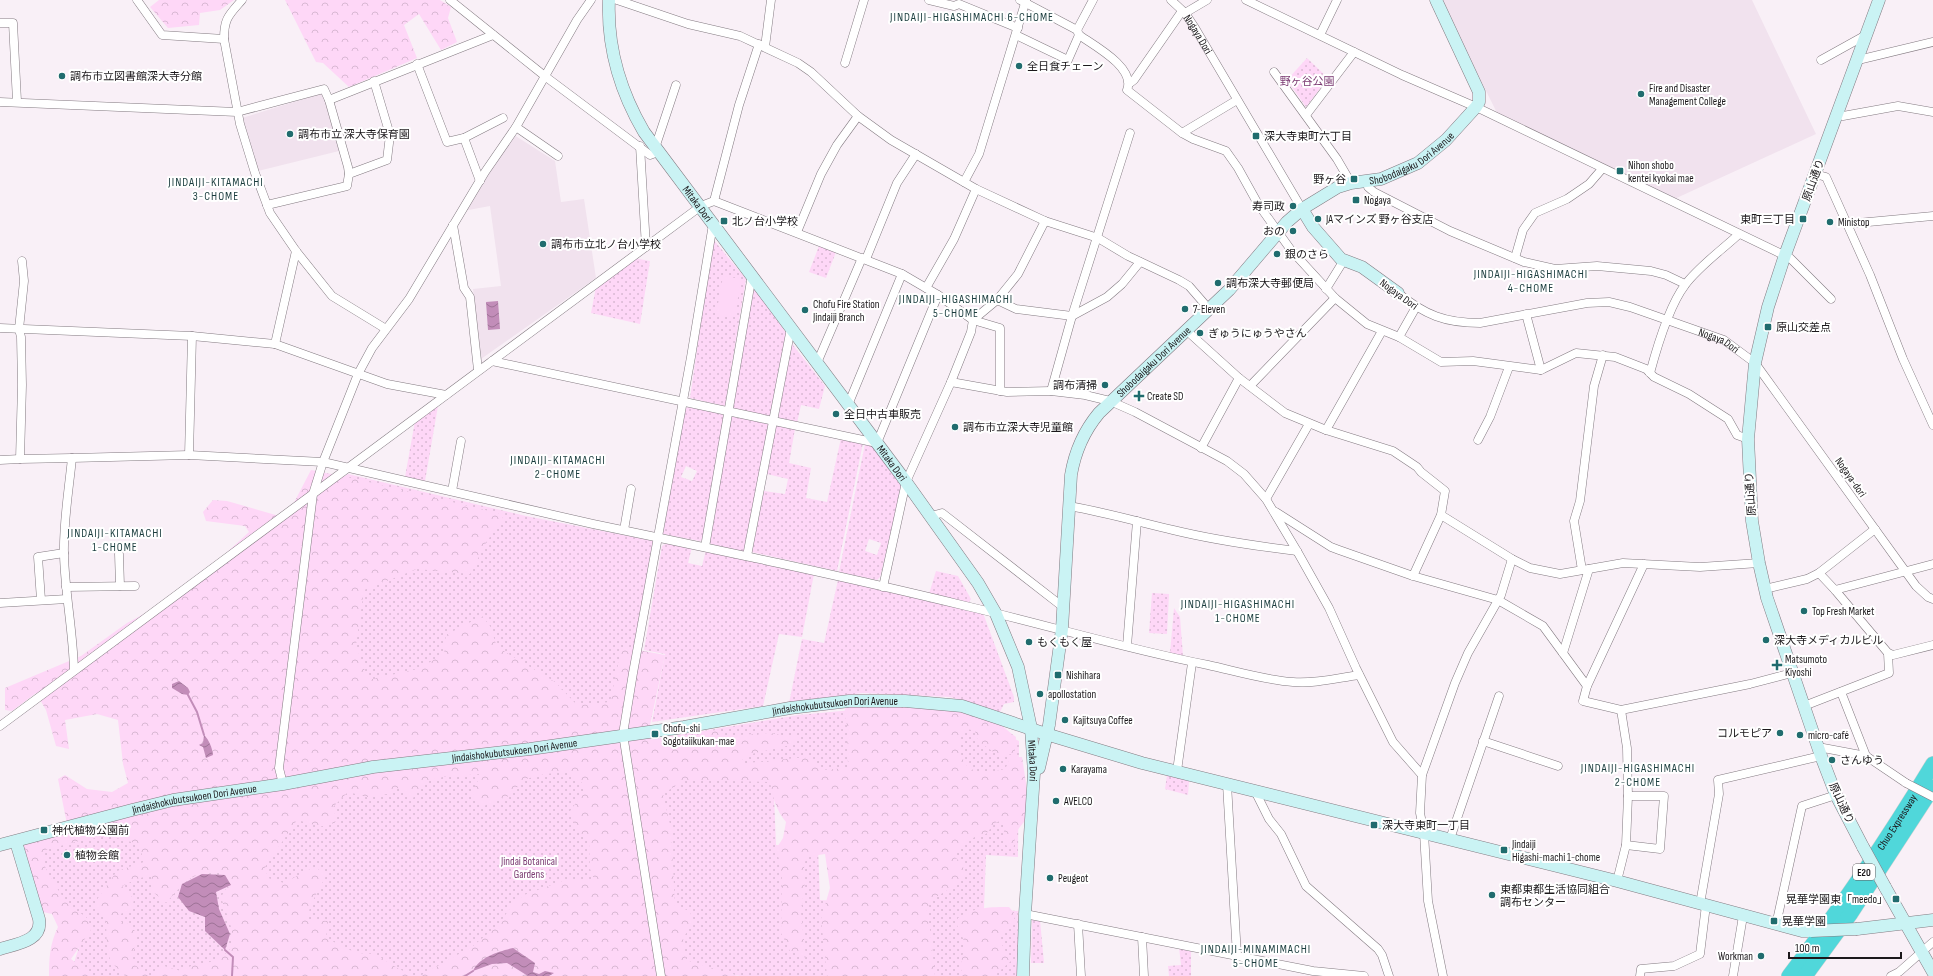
<svg xmlns="http://www.w3.org/2000/svg" width="1933" height="976" font-family="'Sofia Sans Condensed','Noto Sans JP',sans-serif">
<defs>
<pattern id="green-dots" width="8" height="8" patternUnits="userSpaceOnUse"><rect width="8" height="8" fill="#fed7f7"/><path d="M2 2h.1M6 6h.1" fill="none" stroke="#d9b8d3" stroke-width="1.8" stroke-linecap="round"/></pattern>
<pattern id="forest-crowns" width="20" height="18" patternUnits="userSpaceOnUse"><rect width="20" height="18" fill="#fed7f7"/><path d="M2 6a3 3 0 1 1 6 0M12 15a3 3 0 1 1 6 0" fill="none" stroke="#d9b8d3"/></pattern>
<pattern id="water-waves" width="16" height="10" patternUnits="userSpaceOnUse"><rect width="16" height="10" fill="#c28db9"/><path d="M0 5q4-4 8 0t8 0" fill="none" stroke="#9d7296"/></pattern>
</defs>
<rect width="100%" height="100%" fill="#f9f0f7"/>
<path fill="#f1e2ee" d="M1441 0H1752L1816 134 1670 201 1498 115Z
M323 93 339 151 258 171 242 118Z
M514 135 555 161 561 202 584 199 596 278 481 359 473 289 501 286 490 206 463 211Z"/>
<path fill="url(#green-dots)" fill-rule="evenodd" d="M1307 58 1328 78 1306 107 1287 80Z
M713 239 746 279 725 406 690 398Z
M819 246 836 252 826 278 809 272Z
M634 258 650 261 640 324 591 313 596 287Z
M752 289H755L786 333 770 415 768 416 735 410 732 407Z
M790 344 793 345 825 386 819 409 801 405 797 423 781 419 778 416Z
M438 406 425 481 405 477 415 421Z
M688 407 722 414 724 417 703 539 700 541 663 534 685 409ZM686 466 697 471 692 481 681 477Z
M733 416 768 424 770 427 744 552 711 544 709 541 730 418Z
M779 425 795 429 789 463 811 468 806 498 827 502 841 438 863 443 837 571 752 552 764 491 785 494 788 479 767 474 775 427Z
M865 444 871 445 902 487 880 577 877 580 839 572ZM869 539 881 543 877 555 865 551Z
M348 474 526 516 653 541 624 713 286 772 317 495Z
M669 542 692 547 688 563 702 566 706 550 814 574 802 637 779 634 763 706 652 722 665 654 644 650 662 546Z
M936 571 958 576 971 599 968 604 929 594Z
M838 580 983 613 1014 697V702L1004 704 1000 712 950 697 862 693 789 703 802 639 824 643Z
M1152 593 1169 594 1167 634 1149 633Z
M1174 608 1180 617 1183 656 1170 653Z
M863 709 968 717 1019 741 1018 857 986 855 984 909 1018 911V976H740L665 960 643 741 798 715ZM774 795 842 850 843 901 820 900 818 847 776 845Z
M623 741 657 970 702 976H57L73 966 79 947 31 846Z
M1167 775 1189 781 1188 795 1165 789Z
M1032 920H1040L1044 963H1031Z
M1179 947 1191 949V976H1169L1168 966 1181 965Z"/>
<path fill="url(#forest-crowns)" d="M159 0H234L220 10 200 13 199 25 168 28 150 7Z
M285 0H440L451 7 448 18 457 42 441 50 419 14 404 25 417 58 349 87 323 63 316 62Z
M311 470 356 479 502 514 503 519 487 541 470 574 417 569 364 590 356 645 368 680 418 669 444 654 446 635 482 616 490 626 497 647 555 682 577 705 610 702 622 647 665 655 650 725 651 741 716 730 726 736 769 733 795 737V744L747 755 738 764 807 757 822 770 848 768 847 725 844 713 846 706C883 705 963 702 994 720 1002 725 1009 732 1016 737L1015 750 1012 754 999 756 978 741 975 731 967 729 962 732 958 747 965 764 973 770 988 773 1005 769 1011 757H1022L1026 783 1027 818 1016 832 1013 851 1006 845 1003 825 1000 821 995 823 986 834 976 836 955 851 954 856 963 865 964 878 951 888 931 900 926 913 930 929 935 976H827L821 919 830 888 825 854 806 857 804 868 805 882 801 913 806 958 790 951 781 933 782 870 776 849 783 838 786 822C776 810 773 798 770 782L684 780 663 794 671 829 675 906 690 911 693 923 683 938 686 960 738 976H420L473 946 499 924 513 904 524 895 565 880 595 881 590 869 589 839 576 830 570 811 584 792 585 785 567 772 545 774 526 779 507 797 481 807 472 793 481 774 443 777 426 781 413 798 398 788 387 794 367 797 352 793H347L333 807 337 821C320 831 315 824 297 820L265 867 268 878 284 883 314 867 327 874 310 906 308 919 328 921 326 938 356 953 375 954 399 969 415 976H153L164 966 181 971 193 965 210 962 223 956 232 947C234 925 227 918 221 897L230 882 223 872C187 874 189 878 166 903L153 892 151 875 137 879 122 886 134 899 132 910 120 914 119 921 128 924 135 931V945L131 962 149 976H125L111 962 107 949 106 921 96 907 98 898 117 871 144 862 139 844 109 836 83 840 45 850C44 853 43 857 43 860 44 869 65 902 72 908 84 917 88 913 91 930L71 959 93 976H49C49 958 50 943 58 927L52 914 43 912 20 844 67 824 58 779 65 775 87 789 112 792 128 783 123 764 118 720 97 714 65 720 69 749 56 746 46 710 36 693 12 711 5 710V688L81 656 127 623 183 593 249 532 245 526 206 521 203 512 213 500 227 501 286 518Z
M1009 907 1016 915 1010 927 1001 932 1000 941 1011 961 994 976H960L963 973 960 968 965 943 957 925 958 918C972 907 992 907 1009 907Z"/>
<path fill="#fed7f7" d="M723 276 741 279 735 317 716 315Z"/>
<path fill="url(#water-waves)" d="M498 301 500 329 488 330 486 302Z
M179 681 188 688 190 692 188 695 182 694 172 688V684Z
M204 735C209 740 212 747 213 755L206 758 203 747 199 745 203 743Z
M202 874 225 875 231 885 216 892 219 909 230 934 225 950 205 931V917L189 911 178 897 182 884Z
M513 948 535 963 533 972 539 974 545 971 554 973 549 976H528L507 963 492 964 473 971C479 957 500 951 513 948Z"/>
<g fill="none" stroke-linecap="round" stroke-linejoin="round">
<path stroke="#c28db9" stroke-width="2" d="M188 695 197 712 204 735
M225 950 233 957 232 976
M465 976 473 971"/>
<defs>
<g id="street">
<path d="M137 0 162 35 224 39"/>
<path d="M242 0C229 15 224 18 224 39L240 124 255 173 270 213 296 251 332 296 386 329"/>
<path d="M450 0 546 77 650 155 658 152"/>
<path d="M617 0 688 24 740 36 798 63 811 72 858 116 891 140 976 189 1045 221 1098 238 1128 256 1179 280 1189 286 1209 309"/>
<path d="M929 0 954 6 959 4 1018 28"/>
<path d="M1020 0 1077 30 1079 35C1095 46 1136 68 1127 90L1182 133 1193 139 1226 151 1238 168 1258 204 1291 250 1335 298 1367 324 1399 337 1441 362 1473 361 1541 370 1576 353 1615 357 1646 369 1654 377 1689 394 1728 419 1737 435 1748 439"/>
<path id="s1" d="M1171 0 1185 13 1195 28 1302 209"/>
<path d="M1246 0 1402 75 1476 107 1790 258 1831 299"/>
<path d="M1185 13 1207 0"/>
<path d="M0 23H13L17 101"/>
<path d="M1077 30 1093 0"/>
<path d="M1016 35 1068 60 1079 35"/>
<path d="M1320 35 1337 0"/>
<path d="M765 47 771 0"/>
<path d="M1821 60 1866 35"/>
<path d="M1858 60 1933 42"/>
<path d="M845 63 864 0"/>
<path d="M417 64 447 142 464 138 503 118"/>
<path d="M1274 72 1337 159 1351 183"/>
<path d="M1130 83 1134 80 1182 11"/>
<path d="M329 100 493 35"/>
<path d="M0 102 237 112 324 89 329 100 348 167 349 174 347 186 267 205"/>
<path d="M1838 114 1843 116 1898 106 1933 112"/>
<path d="M1306 115 1354 52"/>
<path d="M516 127 558 156"/>
<path d="M1182 133 1237 100"/>
<path d="M464 138 480 181"/>
<path d="M640 146 646 247"/>
<path d="M655 148 676 85"/>
<path d="M349 174 387 160 390 135 374 81"/>
<path d="M1815 174 1826 177 1870 275 1903 359 1933 425"/>
<path d="M964 182 979 154 1026 0"/>
<path d="M1368 182V187L1374 192 1450 231 1524 262 1555 269 1597 266 1651 271 1666 275 1685 284"/>
<path d="M714 201 739 105 759 44"/>
<path d="M1847 224 1933 216"/>
<path d="M453 225 464 288 470 297 478 370"/>
<path d="M797 232 821 174 837 145 858 116"/>
<path d="M1515 258 1523 230 1535 213 1567 199 1589 184 1602 169"/>
<path d="M866 259 897 183 916 154"/>
<path d="M22 261 24 281 19 329 21 337 22 385 20 459 72 458C69 489 63 523 64 555 65 593 73 631 74 670"/>
<path d="M926 288 954 239 976 189"/>
<path d="M1326 289 1344 260"/>
<path id="s2" d="M1398 293C1425 315 1445 323 1480 323L1587 303 1609 302 1630 307 1724 340 1755 363 1916 586 1928 597 1933 599"/>
<path d="M997 300 1016 309 1072 316 1107 297 1122 284 1140 262"/>
<path d="M1526 314 1541 370"/>
<path d="M0 328 192 336 275 344 387 384 446 395"/>
<path d="M1186 330 1239 378 1285 413 1326 430 1393 451 1417 467 1421 472 1445 491 1441 515 1413 576"/>
<path d="M192 336 189 455 323 462 593 524C718 550 843 576 966 606 1047 625 1126 649 1208 665 1235 671 1264 680 1293 682 1315 684 1337 678 1359 675"/>
<path d="M1399 337 1416 307"/>
<path d="M275 344 296 251"/>
<path d="M492 361 877 443 938 295"/>
<path d="M817 363 862 258"/>
<path d="M1650 373C1657 347 1669 306 1685 285 1698 267 1723 249 1739 234"/>
<path d="M951 382 1007 392 1051 391 1085 395 1110 401 1135 412 1227 461 1244 474 1266 499 1297 551 1329 608 1356 668 1393 742 1422 775"/>
<path d="M1250 386 1335 298"/>
<path d="M1051 391 1072 316 1130 133"/>
<path d="M848 405 902 274"/>
<path d="M1326 430 1382 331"/>
<path d="M1478 440 1490 417 1509 367"/>
<path d="M1201 448 1239 378"/>
<path d="M72 458 189 455"/>
<path d="M0 460 20 459"/>
<path d="M452 491 461 441"/>
<path d="M1266 499 1309 424"/>
<path d="M1069 506C1104 512 1139 522 1173 530 1214 540 1256 546 1297 551"/>
<path d="M1276 512 1331 547 1339 550 1413 576 1498 600 1543 626 1587 686"/>
<path d="M1441 515 1512 559 1530 568 1560 574 1623 563 1700 567 1759 563"/>
<path d="M931 516 942 513 1063 607"/>
<path d="M624 530 631 489"/>
<path d="M705 547 752 275"/>
<path d="M119 554 120 586"/>
<path d="M747 556 791 328"/>
<path d="M1644 564 1587 686 1583 701 1621 710 1750 684 1792 673"/>
<path d="M1582 570 1574 521 1580 501 1594 386 1603 355"/>
<path d="M66 587 135 586"/>
<path d="M883 587 906 482 951 382 971 332 973 320 997 300 1018 274 1045 221"/>
<path d="M1765 589 1807 579 1819 573 1875 529"/>
<path d="M1835 590 1933 564"/>
<path d="M41 600 38 557 64 553"/>
<path d="M0 603 67 599"/>
<path d="M1127 646 1137 521"/>
<path d="M1563 653 1589 569"/>
<path d="M1888 653 1893 655 1933 645"/>
<path d="M1841 692 1866 756"/>
<path d="M1804 706 1889 673 1888 653 1835 590 1819 573"/>
<path d="M0 726 701 206 714 201 902 274 938 295 973 320 1000 328V391"/>
<path d="M1483 741 1558 766"/>
<path d="M1818 747 1866 756 1906 783"/>
<path d="M1177 771 1192 663"/>
<path d="M283 784 279 768 313 494 323 462 358 374 372 348 409 299 485 172 516 127 577 20 591 0"/>
<path d="M1227 784 1237 956"/>
<path d="M1255 791 1269 819 1281 834 1306 886 1378 949 1382 955 1389 976"/>
<path d="M1450 839 1499 696"/>
<path d="M1626 845 1660 849 1664 796H1628"/>
<path d="M1617 881 1626 845 1628 796 1627 748 1621 710"/>
<path d="M1700 904 1719 794 1718 780 1821 756"/>
<path d="M1025 914 1313 971 1364 976"/>
<path d="M1078 924 1081 976"/>
<path d="M1776 925 1802 806 1836 795"/>
<path d="M1142 937 1144 976"/>
<path d="M661 976 623 734 633 673 691 357 713 224"/>
<path d="M1443 976 1428 901 1424 833 1420 813 1422 775 1455 683 1468 653 1501 595 1512 559"/>
<path d="M1640 976 1641 969 1674 966 1700 954 1706 905"/>
<path d="M1733 976 1743 916"/>
<path d="M1891 976 1899 972 1933 942"/>
</g>
<g id="secondary">
<path id="s3" d="M609 0C607 47 620 91 644 132L901 475 978 583 996 614 1018 667 1031 728 1034 773 1025 914 1023 976"/>
<path d="M1302 209 1313 227 1341 259 1362 267 1398 293"/>
<path id="s4" d="M1039 768 1049 725 1062 629 1071 475C1075 451 1084 431 1099 413L1229 290 1287 222 1302 209 1338 187 1351 183 1381 179 1418 163 1446 140 1476 107 1479 102V92L1436 0"/>
<path id="s5" d="M0 845 132 810 173 800 283 784 373 767 530 749 684 727 790 708 849 701H905L962 706 1046 734 1142 763 1617 881 1802 931H1811"/>
<path d="M1863 847 1836 795 1821 756 1767 598 1759 563 1752 521 1748 439 1755 363 1768 307 1785 255 1879 0"/>
<path d="M1885 887 1933 972"/>
<path d="M1857 929 1933 920"/>
<path d="M0 949C16 944 43 941 39 919L16 842"/>
</g>
<g id="highway">
<path id="s6" d="M1789 976C1841 908 1889 837 1933 764"/>
<path d="M1805 976 1851 913 1933 787"/>
</g>
</defs>
<use href="#street" stroke="#837a81" stroke-width="9"/>
<use href="#secondary" stroke="#837a81" stroke-width="13"/>
<use href="#highway" stroke="#d1d1d1" stroke-width="16"/>
<use href="#street" stroke="#fff" stroke-width="8"/>
<use href="#secondary" stroke="#caf3f4" stroke-width="12"/>
<use href="#highway" stroke="#50d7da" stroke-width="15"/>
<defs>
<path id="street-bridge" d="M1906 783 1933 797"/>
<path id="secondary-bridge" d="M1863 847 1885 887
M1811 931 1857 929"/>
</defs>
<use href="#street-bridge" stroke="#837a81" stroke-width="9" stroke-linecap="butt"/>
<use href="#secondary-bridge" stroke="#837a81" stroke-width="13" stroke-linecap="butt"/>
<use href="#street-bridge" stroke="#fff" stroke-width="8"/>
<use href="#secondary-bridge" stroke="#caf3f4" stroke-width="12"/>
</g>
<g fill="#206c6e" stroke="#fff" stroke-width="1.5">
<circle cx="1019" cy="66" r="4"/>
<circle cx="62" cy="76" r="4"/>
<circle cx="1641" cy="94" r="4"/>
<circle cx="290" cy="134" r="4"/>
<rect x="1252" y="132" width="8" height="8" rx="2"/>
<rect x="1616" y="167" width="8" height="8" rx="2"/>
<rect x="1350" y="175" width="8" height="8" rx="2"/>
<rect x="1352" y="196" width="8" height="8" rx="2"/>
<circle cx="1293" cy="206" r="4"/>
<circle cx="1318" cy="219" r="4"/>
<rect x="1799" y="215" width="8" height="8" rx="2"/>
<rect x="720" y="217" width="8" height="8" rx="2"/>
<circle cx="1830" cy="222" r="4"/>
<circle cx="1293" cy="231" r="4"/>
<circle cx="543" cy="244" r="4"/>
<circle cx="1277" cy="254" r="4"/>
<circle cx="1218" cy="283" r="4"/>
<circle cx="1185" cy="309" r="4"/>
<circle cx="805" cy="310" r="4"/>
<rect x="1764" y="323" width="8" height="8" rx="2"/>
<circle cx="1200" cy="333" r="4"/>
<circle cx="1105" cy="385" r="4"/>
<path d="M1137 390h4v4h4v4h-4v4h-4v-4h-4v-4h4z"/>
<circle cx="836" cy="414" r="4"/>
<circle cx="955" cy="427" r="4"/>
<circle cx="1804" cy="611" r="4"/>
<circle cx="1766" cy="640" r="4"/>
<circle cx="1029" cy="642" r="4"/>
<path d="M1775 659h4v4h4v4h-4v4h-4v-4h-4v-4h4z"/>
<rect x="1054" y="671" width="8" height="8" rx="2"/>
<circle cx="1040" cy="694" r="4"/>
<circle cx="1065" cy="720" r="4"/>
<circle cx="1780" cy="733" r="4"/>
<rect x="651" y="730" width="8" height="8" rx="2"/>
<circle cx="1800" cy="735" r="4"/>
<circle cx="1832" cy="760" r="4"/>
<circle cx="1063" cy="769" r="4"/>
<circle cx="1056" cy="801" r="4"/>
<rect x="1370" y="821" width="8" height="8" rx="2"/>
<rect x="40" y="826" width="8" height="8" rx="2"/>
<rect x="1500" y="846" width="8" height="8" rx="2"/>
<circle cx="67" cy="855" r="4"/>
<circle cx="1050" cy="878" r="4"/>
<circle cx="1492" cy="895" r="4"/>
<rect x="1892" y="895" width="8" height="8" rx="2"/>
<rect x="1770" y="917" width="8" height="8" rx="2"/>
<circle cx="1761" cy="956" r="4"/>
</g>
<g text-anchor="middle" stroke-width="4" stroke-linejoin="round" paint-order="stroke">
<rect fill="#fff" stroke="#5f5d5f" stroke-width="1" x="1853" y="864" width="22" height="16" rx="3"/>
<g font-size="10" font-weight="bold" fill="#1b181b">
<text x="1864" y="876">E20</text>
</g>
<g font-size="11" fill="#1b181b" stroke="#fff">
<text dy="4" stroke="none"><textPath href="#s1" startOffset="44">Nogaya Dori</textPath></text>
<text dy="4" stroke="none"><textPath href="#s4" startOffset="775">Shobodaigaku Dori Avenue</textPath></text>
<text transform="translate(1813 180) rotate(-70)" y="4">原山通り</text>
<text dy="4" stroke="none"><textPath href="#s3" startOffset="228">Mitaka Dori</textPath></text>
<text transform="translate(1399 294) rotate(36)" y="4">Nogaya Dori</text>
<text dy="4" stroke="none"><textPath href="#s2" startOffset="337">Nogaya Dori</textPath></text>
<text dy="4" stroke="none"><textPath href="#s4" startOffset="439">Shobodaigaku Dori Avenue</textPath></text>
<text dy="4" stroke="none"><textPath href="#s3" startOffset="552">Mitaka Dori</textPath></text>
<text transform="translate(1851 477) rotate(55)" y="4">Nogaya-dori</text>
<text transform="translate(1750 494) rotate(-94)" y="4">原山通り</text>
<text dy="4" stroke="none"><textPath href="#s5" startOffset="848">Jindaishokubutsukoen Dori Avenue</textPath></text>
<text dy="4" stroke="none"><textPath href="#s5" startOffset="524">Jindaishokubutsukoen Dori Avenue</textPath></text>
<text dy="4" stroke="none"><textPath href="#s3" startOffset="888">Mitaka Dori</textPath></text>
<text dy="4" stroke="none"><textPath href="#s5" startOffset="200">Jindaishokubutsukoen Dori Avenue</textPath></text>
<text transform="translate(1842 803) rotate(65)" y="4">原山通り</text>
<text dy="4" stroke="none"><textPath href="#s6" startOffset="188">Chuo Expressway</textPath></text>
</g>
<g font-size="11" fill="#1b181b" stroke="#fff" text-anchor="start">
<text x="1027" y="70">全日食チェーン</text>
<text x="70" y="80">調布市立図書館深大寺分館</text>
<text x="1649" y="92">Fire and Disaster<tspan x="1649" dy="13">Management College</tspan></text>
<text x="298" y="138">調布市立 深大寺保育園</text>
<text x="1264" y="140">深大寺東町六丁目</text>
<text x="1628" y="169">Nihon shobo<tspan x="1628" dy="13">kentei kyokai mae</tspan></text>
<text x="1346" y="183" text-anchor="end">野ヶ谷</text>
<text x="1364" y="204">Nogaya</text>
<text x="1285" y="210" text-anchor="end">寿司政</text>
<text x="1326" y="223">JAマインズ 野ヶ谷支店</text>
<text x="1795" y="223" text-anchor="end">東町三丁目</text>
<text x="732" y="225">北ノ台小学校</text>
<text x="1838" y="226">Ministop</text>
<text x="1285" y="235" text-anchor="end">おの</text>
<text x="551" y="248">調布市立北ノ台小学校</text>
<text x="1285" y="258">銀のさら</text>
<text x="1226" y="287">調布深大寺郵便局</text>
<text x="813" y="308">Chofu Fire Station<tspan x="813" dy="13">Jindaiji Branch</tspan></text>
<text x="1193" y="313">7-Eleven</text>
<text x="1776" y="331">原山交差点</text>
<text x="1208" y="337">ぎゅうにゅうやさん</text>
<text x="1097" y="389" text-anchor="end">調布清掃</text>
<text x="1147" y="400">Create SD</text>
<text x="844" y="418">全日中古車販売</text>
<text x="963" y="431">調布市立深大寺児童館</text>
<text x="1812" y="615">Top Fresh Market</text>
<text x="1774" y="644">深大寺メディカルビル</text>
<text x="1037" y="646">もくもく屋</text>
<text x="1785" y="663">Matsumoto<tspan x="1785" dy="13">Kiyoshi</tspan></text>
<text x="1066" y="679">Nishihara</text>
<text x="1048" y="698">apollostation</text>
<text x="1073" y="724">Kajitsuya Coffee</text>
<text x="663" y="732">Chofu-shi<tspan x="663" dy="13">Sogotaiikukan-mae</tspan></text>
<text x="1772" y="737" text-anchor="end">コルモピア</text>
<text x="1808" y="739">micro-café</text>
<text x="1840" y="764">さんゆう</text>
<text x="1071" y="773">Karayama</text>
<text x="1064" y="805">AVELCO</text>
<text x="1382" y="829">深大寺東町一丁目</text>
<text x="52" y="834">神代植物公園前</text>
<text x="1512" y="848">Jindaiji<tspan x="1512" dy="13">Higashi-machi 1-chome</tspan></text>
<text x="75" y="859">植物会館</text>
<text x="1058" y="882">Peugeot</text>
<text x="1500" y="893">東都東都生活協同組合<tspan x="1500" dy="13">調布センター</tspan></text>
<text x="1888" y="903" text-anchor="end">晃華学園東「meedo」</text>
<text x="1782" y="925">晃華学園</text>
<text x="1753" y="960" text-anchor="end">Workman</text>
</g>
<g font-size="11" fill="#7b3a72" stroke="#fff">
<text x="1307" y="85">野ヶ谷公園</text>
<text x="529" y="865">Jindai Botanical<tspan x="529" dy="13">Gardens</tspan></text>
</g>
<g font-size="12" letter-spacing="1" fill="#1b3d3e" stroke="#fff">
<text x="972" y="21">JINDAIJI-HIGASHIMACHI 6-CHOME</text>
<text x="216" y="186">JINDAIJI-KITAMACHI<tspan x="216" dy="14">3-CHOME</tspan></text>
<text x="1531" y="278">JINDAIJI-HIGASHIMACHI<tspan x="1531" dy="14">4-CHOME</tspan></text>
<text x="956" y="303">JINDAIJI-HIGASHIMACHI<tspan x="956" dy="14">5-CHOME</tspan></text>
<text x="558" y="464">JINDAIJI-KITAMACHI<tspan x="558" dy="14">2-CHOME</tspan></text>
<text x="115" y="537">JINDAIJI-KITAMACHI<tspan x="115" dy="14">1-CHOME</tspan></text>
<text x="1238" y="608">JINDAIJI-HIGASHIMACHI<tspan x="1238" dy="14">1-CHOME</tspan></text>
<text x="1638" y="772">JINDAIJI-HIGASHIMACHI<tspan x="1638" dy="14">2-CHOME</tspan></text>
<text x="1256" y="953">JINDAIJI-MINAMIMACHI<tspan x="1256" dy="14">5-CHOME</tspan></text>
</g>
</g>
<path d="M1789 952v6h112v-6" fill="none" stroke="#1b181b" stroke-width="2"/>
<text x="1795" y="952" font-size="12" fill="#1b181b" stroke="#ffffff" stroke-width="3" paint-order="stroke">100 m</text>
</svg>
